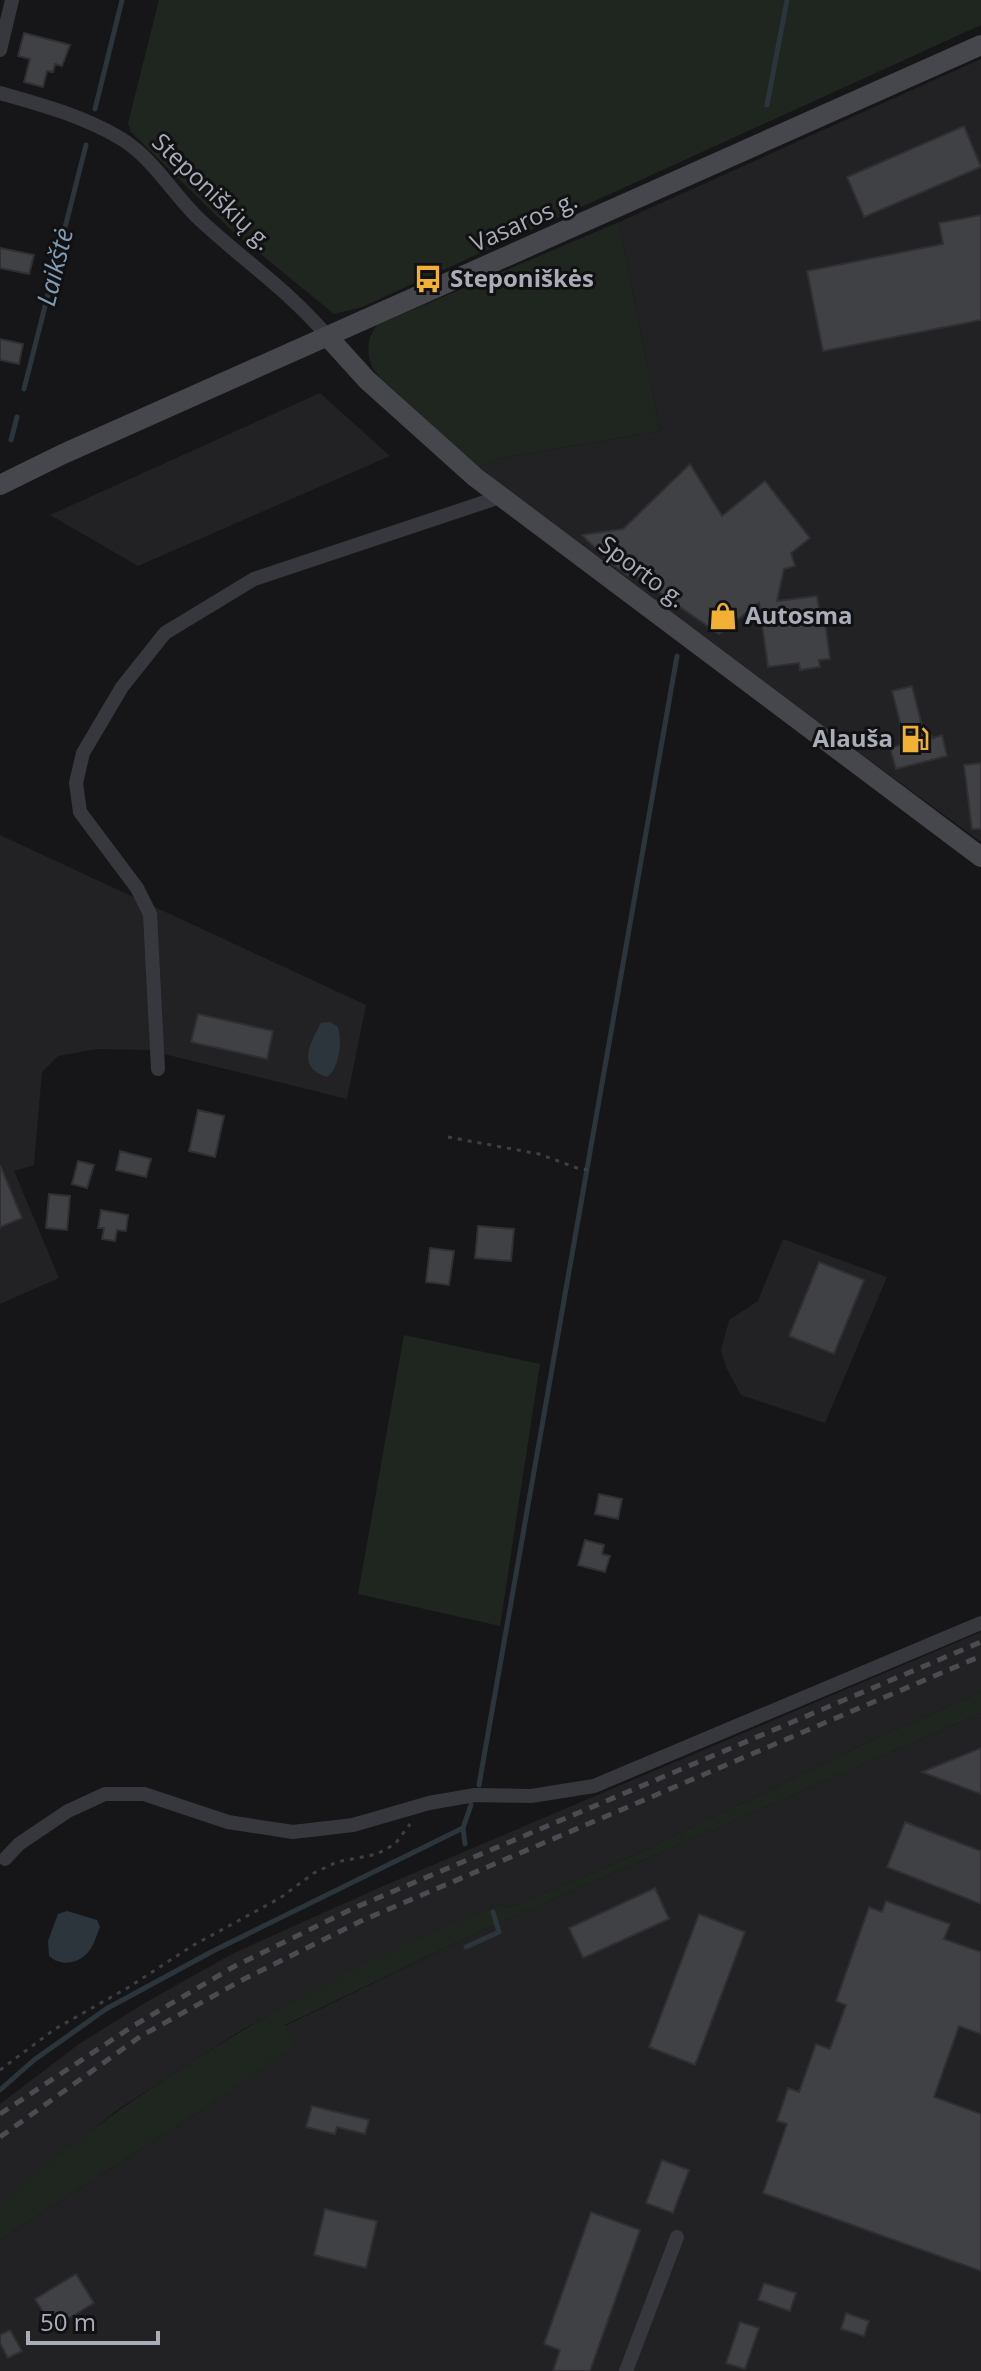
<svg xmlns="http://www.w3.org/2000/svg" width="981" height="2371" font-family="'Open Sans',sans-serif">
<rect width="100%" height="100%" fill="#161618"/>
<path fill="#222225" d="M981 59V842L556 530 479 467 495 459 660 431 619 222Z
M320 393 390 456 138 566 50 515Z
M0 835 366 1005 347 1099 148 1050 97 1049 58 1056 42 1072 34 1165 14 1171 59 1278 0 1304Z
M783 1239 887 1277 825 1423 741 1395 726 1367 721 1350 729 1320 758 1301Z
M981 1632V1692L866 1743 639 1853 509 1908 501 1904 390 1952 310 1993 240 2031 120 2108 0 2202V2104L79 2044 148 2001 232 1954 381 1887Z
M981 1713V2371H0V2240L197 2113 295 2045 285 2026 472 1935Z"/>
<path fill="#1e261f" d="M159 0H981V25L362 307 334 314 230 229 131 132 128 123Z
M619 222 660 431 495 459 479 467C451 443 423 418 396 392 389 386 379 378 374 370 365 356 367 337 377 325Z
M404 1335 540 1364 500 1626 358 1594Z
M981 1692V1713L472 1935 285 2025 296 2045 197 2113 0 2240V2202C118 2103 250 2019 389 1952 425 1935 464 1920 501 1904L509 1908 639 1853 866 1743Z"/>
<path fill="#2c353c" d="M330 1022 338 1027C342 1041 340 1068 327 1077 296 1068 310 1043 321 1023Z
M67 1911 97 1920 100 1927C97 1934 94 1945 89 1951 79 1964 61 1967 49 1956L48 1941 58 1914Z"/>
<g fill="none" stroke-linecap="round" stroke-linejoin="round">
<path stroke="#2c353c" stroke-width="5" d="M767 105 787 0
M95 109 122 0
M24 389 86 145
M11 440 17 417
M479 1785 677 656
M465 1844 463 1828 471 1805
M466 1947 499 1932 493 1912
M0 2090 34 2060 106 2009 213 1951 463 1828"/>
</g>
<path fill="#404145" stroke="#303034" stroke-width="2" d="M24 33 70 45 62 66 55 64 53 72 47 71 43 87 24 82 30 59 18 56Z
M964 126 981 167 864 217 847 177Z
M981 215V320L823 351 807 271 943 244 939 223Z
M0 248 34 255 29 274 0 268Z
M0 339 23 344 19 364 0 360Z
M690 464 722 516 765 481 810 538 791 553 795 566 784 569 777 601 817 596 821 622 825 621 830 659 819 660 820 667 800 670 799 663 768 667 759 603 719 634 631 573 628 576 607 560 582 535 623 529Z
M912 686 921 722 933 738 942 735 947 756 896 769 890 748 900 745 901 726 892 691Z
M981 763V829H972L964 765Z
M198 1014 273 1031 267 1059 191 1042Z
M198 1110 224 1116 215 1157 189 1151Z
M120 1151 151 1159 146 1177 116 1170Z
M78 1161 94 1165 87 1188 72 1184Z
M0 1165 22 1218 0 1227Z
M49 1194 70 1196 67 1230 46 1228Z
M101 1210 128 1215 126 1231 117 1230 115 1241 102 1239 104 1228H98Z
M478 1226 514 1229 511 1261 475 1258Z
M430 1248 454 1251 449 1285 426 1282Z
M819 1262 864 1280 834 1354 789 1336Z
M599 1494 622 1499 618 1519 595 1514Z
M585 1540 604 1545 602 1554 610 1556 605 1572 578 1565Z
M981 1748V1794L922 1772Z
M905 1822 981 1851V1904L887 1867Z
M655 1888 669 1919 583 1958 569 1928Z
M886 1901 950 1924 944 1939 981 1952V2034L959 2026 934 2097 981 2114V2271L763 2193 787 2124 777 2121 788 2088 799 2092 816 2044 830 2049 846 2005 836 2001 869 1907 882 1912Z
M699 1914 745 1932 695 2065 649 2047Z
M312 2106 369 2120 365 2134 337 2127 335 2134 306 2127Z
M662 2160 689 2170 673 2213 646 2203Z
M325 2209 377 2221 366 2268 314 2255Z
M591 2212 640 2230 590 2371H553L560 2350 544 2344Z
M76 2274 94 2303 53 2328 35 2299Z
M764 2283 796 2293 790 2311 758 2300Z
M846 2313 869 2321 864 2336 841 2329Z
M740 2322 759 2328 745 2369 726 2363Z
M10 2330 22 2351 8 2358 0 2343V2335Z"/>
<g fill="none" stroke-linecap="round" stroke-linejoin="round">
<path stroke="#3d3f44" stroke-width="3" stroke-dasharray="4 6" stroke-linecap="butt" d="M448 1137 539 1154 577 1168 593 1171
M0 2070 55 2029 129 1987 192 1946 280 1898 314 1873 337 1862 377 1854 395 1844 410 1824"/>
<path stroke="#37383d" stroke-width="14" d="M0 50 12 0
M0 93C42 105 83 116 120 138 152 157 171 191 197 217 240 258 290 291 328 337
M158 1069 150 914 137 888 80 812 76 783 83 753 122 687 165 633 254 579 500 497
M5 1859 19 1844 68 1811 105 1794H144L228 1822 293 1832 353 1825 429 1803 475 1795 531 1796 594 1786 981 1623
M626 2371 677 2237"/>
<path stroke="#45474d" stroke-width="20" d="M328 337 367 380 475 477 981 857
M0 485 63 454 981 45"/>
<path stroke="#4a4c52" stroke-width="5" stroke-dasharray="10 8" stroke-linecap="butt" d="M0 2114 133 2026 235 1966 354 1908 981 1642
M0 2137 141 2036 244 1979 361 1921 981 1656"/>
</g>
<defs>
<symbol id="bus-bare" viewBox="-9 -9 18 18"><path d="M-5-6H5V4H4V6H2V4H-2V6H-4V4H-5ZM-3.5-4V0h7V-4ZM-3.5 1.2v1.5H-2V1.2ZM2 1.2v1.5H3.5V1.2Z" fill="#f2b134" stroke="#111113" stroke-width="2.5" paint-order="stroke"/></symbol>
<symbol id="shop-bare" viewBox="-9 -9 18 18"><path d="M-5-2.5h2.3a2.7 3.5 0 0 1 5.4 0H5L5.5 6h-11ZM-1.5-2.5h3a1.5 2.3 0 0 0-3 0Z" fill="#f2b134" stroke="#111113" stroke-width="2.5" paint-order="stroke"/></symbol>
<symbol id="fuel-bare" viewBox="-9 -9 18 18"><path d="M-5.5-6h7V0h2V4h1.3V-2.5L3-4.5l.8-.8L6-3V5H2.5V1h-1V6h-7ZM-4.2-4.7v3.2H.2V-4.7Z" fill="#f2b134" stroke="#111113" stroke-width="2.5" paint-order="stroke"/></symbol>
</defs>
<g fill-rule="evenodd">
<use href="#bus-bare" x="408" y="259" width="40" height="40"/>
<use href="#shop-bare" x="703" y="596" width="40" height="40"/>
<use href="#fuel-bare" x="895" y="719" width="40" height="40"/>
</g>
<g text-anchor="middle" stroke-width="6" stroke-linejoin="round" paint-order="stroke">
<g font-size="24" fill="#a8adb8" stroke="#111113">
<text transform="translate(212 192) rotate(44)" y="8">Steponiškių g.</text>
<text transform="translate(524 222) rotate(-24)" y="8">Vasaros g.</text>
<text transform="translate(642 572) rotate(37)" y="8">Sporto g.</text>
</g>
<g font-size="24" font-weight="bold" fill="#a8adb8" stroke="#111113" text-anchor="start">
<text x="450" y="287">Steponiškės</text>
<text x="745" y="624">Autosma</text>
<text x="893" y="747" text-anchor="end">Alauša</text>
</g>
<g font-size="26" font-style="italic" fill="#7f9bb3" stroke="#111113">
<text transform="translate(55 267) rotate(-76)" y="9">Laikštė</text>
</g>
</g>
<path d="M28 2331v12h130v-12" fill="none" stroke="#a8adb8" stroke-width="4"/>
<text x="40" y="2331" font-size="24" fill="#a8adb8" stroke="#111113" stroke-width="6" paint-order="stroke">50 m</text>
</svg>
